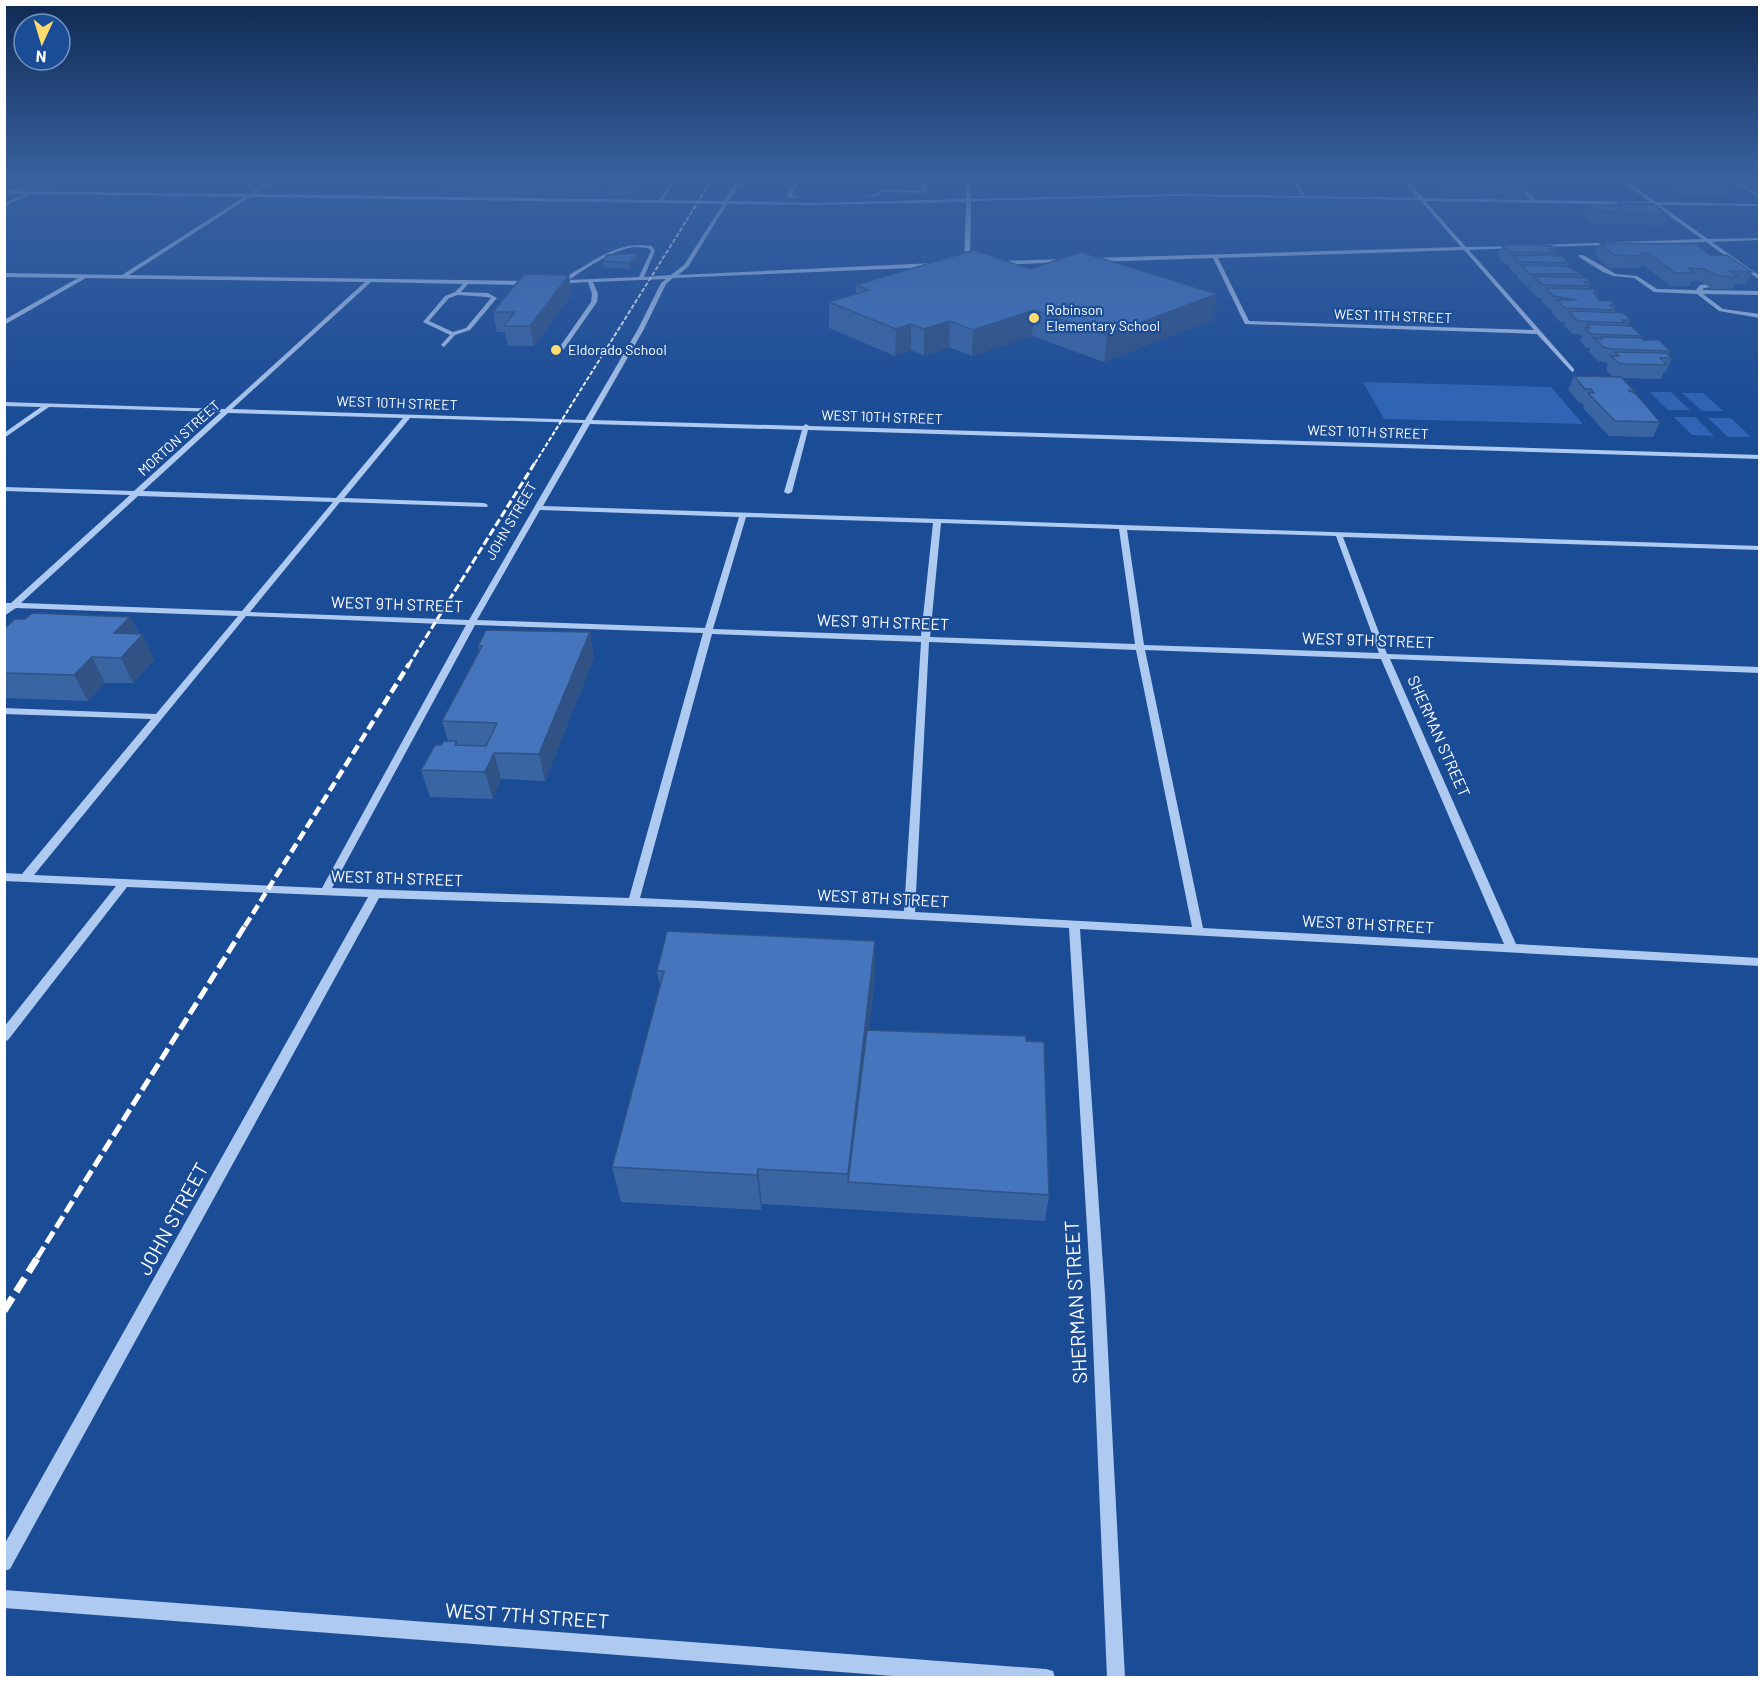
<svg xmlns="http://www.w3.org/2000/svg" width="1764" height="1682" font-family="Barlow,sans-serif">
<rect width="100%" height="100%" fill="#1b4c96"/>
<path fill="#2f65b4" d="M1363 382 1551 387 1583 424 1384 419Z
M1650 392H1671L1690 410H1668Z
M1682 393H1703L1723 411H1702Z
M1674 417H1695L1714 436 1692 435Z
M1708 418H1731L1751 437H1728Z"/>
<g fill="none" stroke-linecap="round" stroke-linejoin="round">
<path fill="#afcaf0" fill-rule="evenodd" d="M274 178H279L254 194 659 200 674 178H678L663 200 724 201 739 178H743L729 201 813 203 966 199 967 178H971V199L1178 194 1302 196 1290 178H1294L1306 196 1418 198 1401 178H1406L1423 198 1531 200 1508 178H1513L1536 200 1650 202 1618 178H1623L1656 202 1760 204V206L1660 205 1708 239 1760 238V240L1712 242 1760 276V280L1706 242 1540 247 1538 246 1540 245 1702 239 1654 205 1425 201 1466 247 1517 246 1515 248 1469 250 1574 369V371L1572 372 1537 334 1245 324 1213 258 1093 262 1090 260 1093 258 1461 247 1420 200 1178 196 971 201 970 264 967 266 964 264 966 202 813 205 727 204 688 267 678 275 934 263 937 265 934 267 673 278 666 284 644 329 592 420 803 426 806 424 809 426 1760 455V459L808 430 792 492 788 494 784 492 802 430 590 424 543 506 1760 546V550L1343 537 1387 654 1760 667V673L1390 659 1516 944 1760 958V966L1080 929 1105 1295 1125 1678H1107L1091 1295 1069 928 696 908 379 898 10 1569 4 1571V1545L368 897 127 887 8 1040 4 1042V1027L116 886 4 881V873L22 874 151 719 4 714V708L156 714 238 616 16 608 4 616V609L6 608 4 607V603H11L130 495 4 491V487L134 491 221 412 49 407 4 438V433L41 407 4 406V402L225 409 365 282 86 278 4 325V320L78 278 4 277V273L122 275 244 197 31 194 4 206V203L26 194 4 193V191L249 194ZM250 197 660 203 723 204 684 265 671 275 644 277 655 251 652 246C612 239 587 269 554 282L557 284 588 282 592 294 591 302 559 348 562 350 564 349 597 302 598 294 593 282 666 279 661 283 638 329 585 420 232 409 371 282 463 284 455 292 445 296 423 322 450 335 441 345 444 347 455 335 470 330 497 298 488 293 461 292 468 284 529 285 532 283 529 281 129 275ZM635 247 648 248 651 251 639 277 569 280C586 268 614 249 635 247ZM1464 250 1534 330 1249 321 1218 258ZM458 295 487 297 491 298 466 328 453 332 429 321 449 298ZM228 413 403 418 336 498 143 491ZM410 418 583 423 469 620 250 612 340 502 487 507 488 505 484 503 344 498ZM138 496 333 502 242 611 21 603ZM540 510 739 517 705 628 477 620ZM746 517 933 523 921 636 713 629ZM941 523 1119 529 1135 644 930 637ZM1127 530 1336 536 1379 653 1144 645ZM246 616 466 625 322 888 34 875ZM475 625 703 633 629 898 332 888ZM712 634 921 642 904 911 640 898ZM929 642 1136 650 1192 927 915 912ZM1145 650 1381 659 1504 944 1203 928Z
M796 178H800L792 196 804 197 787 198Z
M924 178H928L926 193 882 192 878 196H864L876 194 880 190 922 191Z
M1729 178H1734L1760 195V198Z
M1579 255H1583L1616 274 1637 276 1657 289 1696 290 1700 285 1709 284 1711 287 1704 288 1702 290 1760 291V295L1703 294 1723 309 1760 314V318L1719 311 1697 294 1654 292 1634 278 1613 276 1603 272 1579 257Z
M1066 259 1068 262 997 265 994 263 997 261Z
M4 1590 1046 1669 1053 1671 1055 1678H919L4 1608Z"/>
<path stroke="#fff" stroke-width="2" stroke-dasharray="4.5 2" stroke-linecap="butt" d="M535 463 713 178"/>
<path stroke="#fff" stroke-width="3" stroke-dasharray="8 3" stroke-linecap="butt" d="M408 666 536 461"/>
<path stroke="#fff" stroke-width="4.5" stroke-dasharray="10 4.5" stroke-linecap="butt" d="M245 926 409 664"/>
<path stroke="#fff" stroke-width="5" stroke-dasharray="13 5" stroke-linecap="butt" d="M37 1258 246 924"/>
<path stroke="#fff" stroke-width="7" stroke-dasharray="16 7" stroke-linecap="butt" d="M4 1311 38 1257"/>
</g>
<path fill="#3a65a3" d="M332 178H650L638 195 607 194 606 184H601L593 194 451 192 450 189H441L440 186 334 185Z
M1438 178H1500L1498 183 1526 190 1524 196 1505 195 1496 188 1497 185H1494L1491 194 1446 193 1441 187 1442 182Z
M1658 178H1696L1701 182 1699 186H1703L1704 185 1732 190 1730 196H1681L1673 191 1675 187H1668L1657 182Z
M1618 203 1667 214 1663 225 1589 223 1582 217 1586 205 1617 206Z
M1600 243 1710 255 1752 272 1746 284H1735L1732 289H1713L1699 281H1691L1689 286H1670L1644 265H1641L1640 268H1609L1595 255Z
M1502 245 1556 249 1554 256 1569 263 1568 267 1582 274 1580 278 1590 282 1588 289 1598 294 1597 297 1599 300 1615 305 1614 309 1615 310 1614 313 1631 320 1628 326 1642 336 1641 338 1643 340 1670 351 1668 355 1672 358 1666 372H1664L1661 379 1622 378 1634 391 1633 393 1660 422 1653 437 1609 436 1583 408 1584 404 1580 403 1568 390 1574 376 1613 377 1606 370 1608 363 1598 361 1589 352 1590 348H1586L1580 341 1582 335 1573 334 1564 326 1566 322H1560L1552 313 1553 310 1549 309 1541 301 1542 298H1538L1529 289 1530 286H1526L1517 277 1518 275H1516L1509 268 1510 265H1506L1498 257Z
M639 259 631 269 603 267V261Z
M1030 269 1213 320 1104 362 1032 336 972 356 949 347 924 356 911 350 895 356 829 328V302L856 294V285Z
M569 275 572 294 534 346H508L505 332H497L493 312Z
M130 617 139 634 154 660 133 683H105L88 701 4 698V629Z
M590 632 594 658 545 781 501 779 493 799 430 797 421 770 448 741 442 721 479 651 478 646Z
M875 941V977L869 1030 1026 1041 1049 1195 1045 1221 762 1204 761 1210 621 1202 612 1167 660 987 657 971Z"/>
<path fill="#305284" d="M591 178H601V184L593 194Z
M636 178H650L638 195Z
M638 253 639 259 631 269 630 263Z
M569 275 572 294 534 346 530 326Z
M1217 294 1213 320 1104 362 1107 335Z
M1034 310 1032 336 972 356 973 330Z
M950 321 949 347 924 356V329Z
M911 324V350L895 356 896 329Z
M130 617 140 637 143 634 154 660 133 683 121 658 114 633Z
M590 632 594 658 545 781 539 754Z
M92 657 105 683 88 701 74 675Z
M494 753 501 779 493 799 485 772Z
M875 941V977L852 1183 848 1182V1174Z
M758 1169 762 1204 761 1210 757 1175Z"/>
<path fill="#4475bd" stroke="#305284" stroke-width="1.5" d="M1446 178H1491L1492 180H1491L1494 183H1455L1450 182Z
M1664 178H1696L1701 182 1671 181Z
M1516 182 1526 190H1507L1498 183Z
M1704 185H1723L1732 190 1683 191 1675 186H1706Z
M1618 203 1654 204 1667 214 1593 211 1586 205 1622 206Z
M1600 243 1696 244 1710 255H1727L1752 272 1730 271 1738 277 1719 276 1704 269 1688 268 1694 273H1675L1648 253H1641L1645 256 1614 255Z
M1520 244 1552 246 1556 249H1549L1554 253 1510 252 1502 245Z
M974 250 1030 269 1081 252 1217 294 1107 335 1034 310 973 330 950 321 924 329 911 324 896 329 829 302 869 290 856 285Z
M638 253 630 263 603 261 607 255Z
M1546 255 1562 256 1569 263 1520 262 1513 256Z
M1522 265 1566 266 1582 274H1530Z
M524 274 569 275 530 326H504L515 312H493Z
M1533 276 1586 278 1590 282H1584L1588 286 1543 285Z
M1546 288 1593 289 1598 294 1594 293 1599 300 1611 301 1615 305H1610L1615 310 1565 308 1557 300H1577L1553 296Z
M1576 311 1623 313 1631 320H1622L1626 323 1578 321 1569 312Z
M1587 324 1631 326 1642 336 1591 334 1585 328H1590Z
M1601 337 1641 338 1643 340H1659L1670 351 1613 349 1603 347 1594 338 1602 339Z
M1615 352 1666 353 1672 358H1660L1667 365 1627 364 1619 363 1611 356H1619Z
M1574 376 1621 377 1634 391 1628 390 1636 394 1660 422 1615 421 1588 393H1594L1591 389H1585Z
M32 613 130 617 114 633 143 634 121 658 92 657 74 675 4 673V629L15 619H25Z
M486 630 590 632 539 754 494 753 485 772 421 770 435 745H441L444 741H457L455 745 486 746 497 723 442 721 482 646H478Z
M667 931 875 941 848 1174 758 1169 757 1175 612 1167 664 971H657Z
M867 1030 1026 1036V1041L1044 1042 1049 1195 848 1182Z"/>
<linearGradient id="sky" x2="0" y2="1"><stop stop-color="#0f2a52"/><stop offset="0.43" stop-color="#3961a0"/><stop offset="1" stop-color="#3961a0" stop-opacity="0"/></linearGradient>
<rect width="1764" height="414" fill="url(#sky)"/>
<g fill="#ffdb6d" stroke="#1b4c96" stroke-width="2">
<circle cx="1034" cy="318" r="6"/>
<circle cx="556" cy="350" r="6"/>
</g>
<g text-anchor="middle" stroke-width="4.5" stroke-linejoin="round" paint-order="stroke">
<g font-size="14" fill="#fff" stroke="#1b4c96" text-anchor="start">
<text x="1046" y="315">Robinson<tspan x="1046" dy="16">Elementary School</tspan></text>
<text x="568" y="355">Eldorado School</text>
</g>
<g font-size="14" fill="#fff" stroke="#1b4c96">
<text transform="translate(1393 316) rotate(2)" y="5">WEST 11TH STREET</text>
<text transform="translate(397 403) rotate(2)" y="5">WEST 10TH STREET</text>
<text transform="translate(882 417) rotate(2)" y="5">WEST 10TH STREET</text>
<text transform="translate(1368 432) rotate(2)" y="5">WEST 10TH STREET</text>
<text transform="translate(179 438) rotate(-42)" y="5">MORTON STREET</text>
<text transform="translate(511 521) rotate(-60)" y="5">JOHN STREET</text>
</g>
<g font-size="16" fill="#fff" stroke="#1b4c96">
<text transform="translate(397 604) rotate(2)" y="6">WEST 9TH STREET</text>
<text transform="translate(883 622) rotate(2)" y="6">WEST 9TH STREET</text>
<text transform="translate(1368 640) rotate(2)" y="6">WEST 9TH STREET</text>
<text transform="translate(1439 736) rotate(66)" y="6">SHERMAN STREET</text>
<text transform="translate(397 878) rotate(2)" y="6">WEST 8TH STREET</text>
<text transform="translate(883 898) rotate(3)" y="6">WEST 8TH STREET</text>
<text transform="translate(1368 924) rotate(3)" y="6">WEST 8TH STREET</text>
</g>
<g font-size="20" fill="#fff" stroke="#1b4c96">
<text transform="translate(173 1219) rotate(-61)" y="7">JOHN STREET</text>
<text transform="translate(1076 1302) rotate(-93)" y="7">SHERMAN STREET</text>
<text transform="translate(527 1616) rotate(4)" y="7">WEST 7TH STREET</text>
</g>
</g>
<rect width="1764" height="1682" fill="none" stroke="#ffffff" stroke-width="12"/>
<g transform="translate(42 42) rotate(184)"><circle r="28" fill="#1b4c96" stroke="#7694c0" stroke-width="1.5"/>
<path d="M0-4.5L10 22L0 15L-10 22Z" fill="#ffdb6d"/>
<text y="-9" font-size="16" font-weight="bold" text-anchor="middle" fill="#ffffff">N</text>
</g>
</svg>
